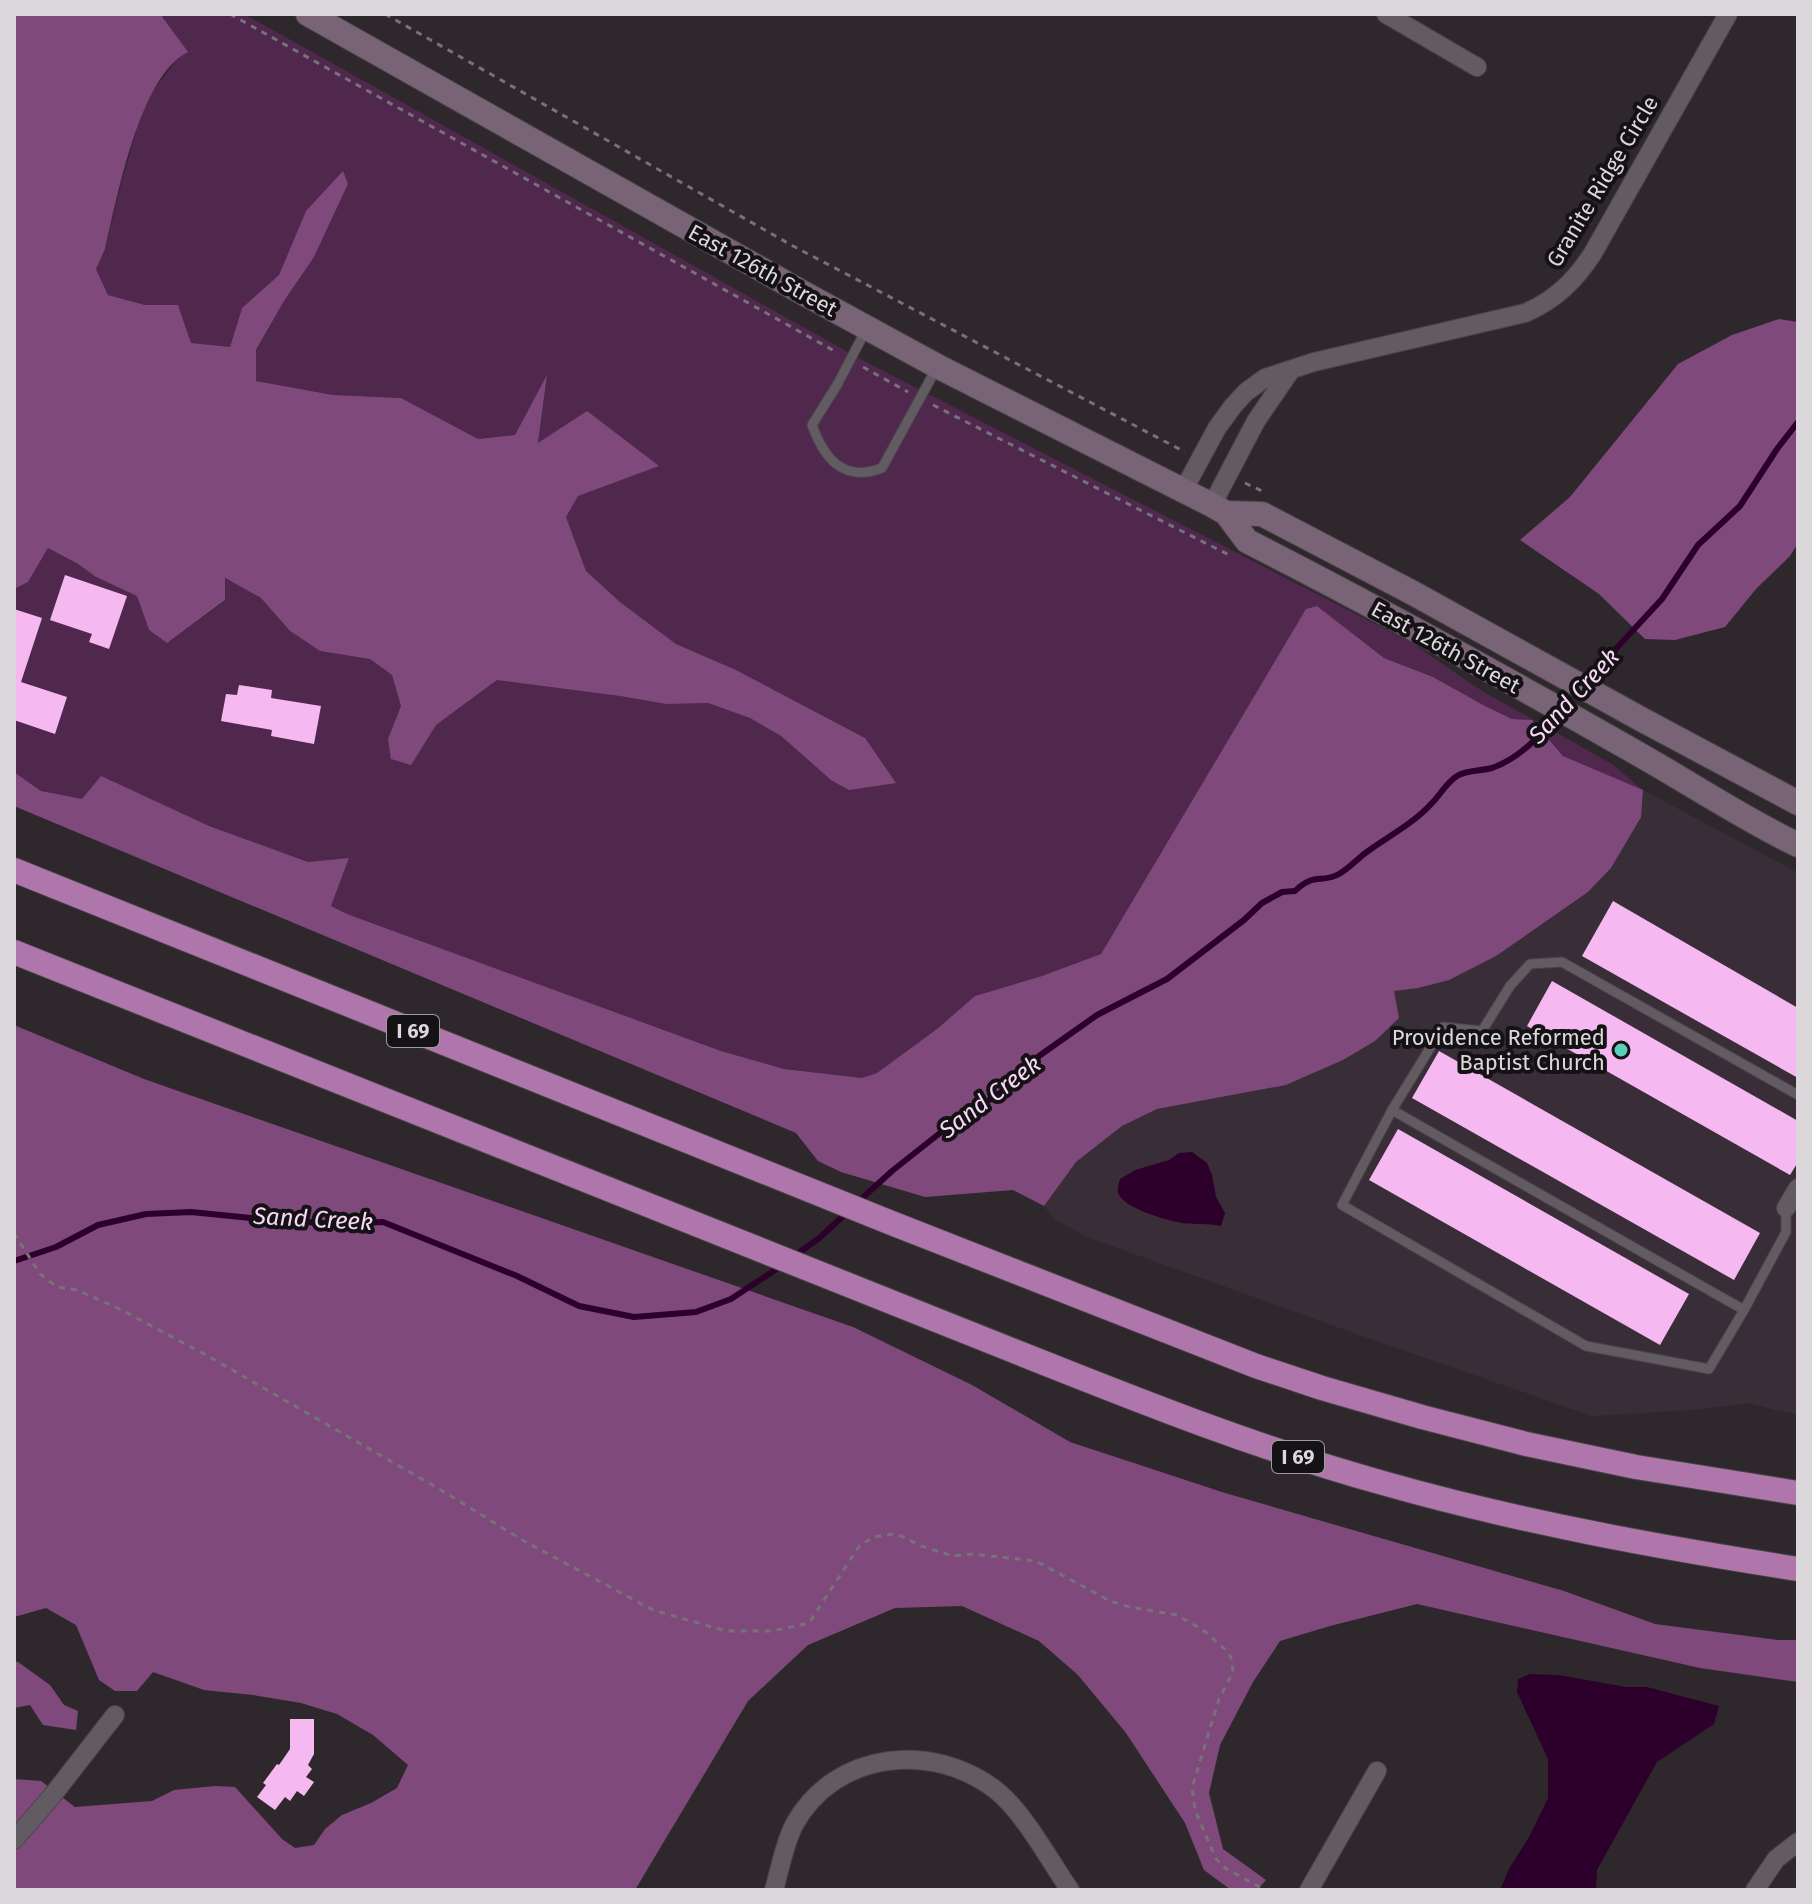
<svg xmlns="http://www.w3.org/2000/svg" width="1812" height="1904" font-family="'Fira Sans',sans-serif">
<rect width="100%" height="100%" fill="#2e282d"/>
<path fill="#392e38" d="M1643 790 1798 873V1415L1748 1403 1692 1410 1592 1416 1351 1332 1087 1237 1054 1219 1044 1206 1076 1162 1122 1126 1157 1109 1286 1085 1343 1060 1375 1041 1394 990 1418 988 1549 918 1588 892 1611 868 1640 817Z"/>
<path fill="#50284e" d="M162 14H244L864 361 1412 643 1482 691 1612 764 1643 790 1563 756 1532 720 1512 719 1485 706 1433 677 1384 658 1317 606 1306 609 1101 954 1042 976 975 996 937 1029 877 1073 862 1078 784 1069 721 1051 347 914 331 906 349 858 308 862 209 826 41 791 14 772V589L28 582 48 548 78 564 96 577 137 596 149 630 167 643 225 601 224 578 261 598 290 631 320 651 370 659 392 675 401 706 388 739 436 725 497 680 620 696 666 704 708 703 750 718 781 736 831 780 865 738 736 670 676 644 620 602 586 571 566 517 578 495 659 466 538 444 547 377 515 435 478 439 401 398 333 395 256 381V351L284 301 314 257 348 184 306 211 279 275 242 308 230 347 191 343 178 306 145 305 108 295 96 269 105 249 121 184 137 128 149 96 179 57Z"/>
<path fill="#7f497c" d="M14 14H162L163 18 188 52C139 76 117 199 105 249L96 269 108 295 145 305H178L191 343 230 347 242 308 279 275 306 211 343 171 348 184 314 257 284 301 256 350V381L333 395 401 398 478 439 515 435 547 375 538 443 587 411 659 466 578 496 566 517 586 571 620 602 676 644 736 670 865 738 896 783 849 790 831 780 781 736 750 718 708 703 666 704 620 696 497 680 436 725 411 765 391 759 388 739 401 706 392 675 370 659 320 651 290 631 261 598 225 578V600L167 643 149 630 137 596 96 577 78 564 48 548 28 582 14 589Z
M1779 319 1798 322V543L1790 556 1756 589 1725 627 1675 640 1645 639 1599 594 1520 540 1570 497 1678 364 1732 335Z
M1317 606 1384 658 1433 677 1485 706 1512 719 1532 720 1563 756 1643 790 1641 817 1611 868 1588 892 1496 956 1449 980 1418 988 1394 991 1399 1018 1375 1041 1343 1060 1286 1085 1157 1109 1122 1126 1076 1162 1044 1206 1013 1190 925 1197 841 1172 818 1161 796 1133 14 806V772L41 791 82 799 101 776 209 826 308 862 349 858 331 906 347 914 721 1051 784 1069 862 1078 877 1073 937 1029 975 996 1042 976 1101 954 1306 609Z
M14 1025 144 1079 853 1327 972 1385 1070 1442 1225 1493 1564 1591 1655 1624 1778 1640H1798V1682L1700 1668 1417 1604 1330 1626 1280 1641 1253 1682 1220 1745 1209 1793 1223 1849 1266 1880 1257 1890H1231L1204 1870 1185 1823 1126 1733 1078 1675 1039 1641 962 1606 895 1608 808 1645 748 1701 635 1890H14V1779L41 1781 75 1807 152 1801 174 1790 215 1786 235 1787 282 1839 295 1848 314 1845 325 1829 342 1815 371 1803 397 1788 408 1765 373 1735 337 1714 301 1703 253 1695 204 1690 153 1672 137 1691H115L99 1680 76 1625 46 1608 14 1617Z
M14 1661 18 1662 50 1685 64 1705 78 1711 76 1730 43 1725 30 1705 14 1708Z"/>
<path fill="#2c002b" d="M1192 1152 1207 1163 1212 1175 1216 1197 1225 1213 1221 1226C1207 1223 1194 1225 1181 1223 1167 1220 1121 1208 1118 1192 1117 1188 1119 1182 1120 1179L1135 1170 1169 1160 1179 1153Z
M1530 1674 1559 1675 1626 1687H1647L1719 1706 1714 1724 1657 1762 1597 1870 1596 1890H1500L1510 1867 1529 1837 1548 1798V1759L1517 1692 1518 1679Z"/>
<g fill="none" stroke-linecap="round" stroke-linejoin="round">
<path stroke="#2c002b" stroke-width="6" d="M1586 681 1662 599 1698 545 1740 506 1777 449 1798 422
M857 1203 892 1171 945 1129 1003 1091 1039 1056 1097 1015 1167 979 1244 920 1262 903 1282 892 1295 891C1314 872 1321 884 1339 874 1350 868 1358 858 1368 851 1389 836 1414 823 1432 803 1441 794 1446 783 1457 776 1466 770 1481 771 1492 768 1520 758 1540 736 1558 714
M793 1257 818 1239 849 1211
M14 1261 56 1247 98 1225 146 1214 191 1212 261 1219 336 1224 383 1222 517 1276 579 1306 634 1317 696 1312 731 1299 781 1266"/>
</g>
<path fill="#f5b8f1" d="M65 575 127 596 109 649 89 642 92 634 50 620Z
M14 609 42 618 21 682 67 697 55 734 14 720Z
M239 685 272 690 271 698 321 706 314 744 271 736 272 730 221 721 226 694 237 695Z
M1613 901 1798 1008V1078L1582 956Z
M1552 981 1798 1121V1162L1790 1175 1527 1026Z
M1439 1051 1760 1233 1734 1280 1412 1098Z
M1398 1129 1689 1294 1660 1345 1369 1180Z
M290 1719H314V1754L308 1765 312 1769 306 1777 314 1782 304 1796 297 1791 290 1801 285 1797 275 1810 257 1797 266 1785 263 1783 277 1764 279 1765 290 1749Z"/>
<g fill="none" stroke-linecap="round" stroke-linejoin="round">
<defs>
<path id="lane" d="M867 328 837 385 812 425C824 458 843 483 882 468L936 369
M1392 1110 1744 1310
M1786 1208V1232L1744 1310 1709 1369 1586 1346 1342 1205 1392 1110 1443 1027 1482 1031 1510 986 1530 964 1562 962 1798 1095"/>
<path id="street" d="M1386 14 1477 67
M1183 491 1217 428 1233 406 1246 392 1265 378 1314 362 1525 313C1555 300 1575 281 1593 253L1728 14
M1212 505 1256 421 1291 370
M1786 1208 1798 1188
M14 1840 52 1796 115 1715
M774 1890C780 1869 784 1845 794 1825 835 1750 934 1741 997 1791 1024 1813 1050 1861 1070 1890
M1309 1890 1377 1771
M1755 1890 1776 1859 1798 1842"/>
<path id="secondary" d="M308 14 805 294 937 366 1212 505 1226 513 1247 541C1378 608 1507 679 1635 752 1690 783 1742 818 1798 845
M1226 513 1262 514 1413 593 1639 718 1798 803"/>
<path id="highway" d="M14 870 889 1222 1256 1366 1322 1388 1422 1417 1526 1444 1636 1467 1798 1493
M14 952 1024 1355C1142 1402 1260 1449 1383 1483 1520 1522 1658 1547 1798 1569"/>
</defs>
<use href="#lane" stroke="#494448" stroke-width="11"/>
<use href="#street" stroke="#494448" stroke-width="20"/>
<use href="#secondary" stroke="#494448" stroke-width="26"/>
<use href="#highway" stroke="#494448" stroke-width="26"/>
<path stroke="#777277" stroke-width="3" stroke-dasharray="6 6" stroke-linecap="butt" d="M230 14 838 353
M385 14 793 246 1185 452
M863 367 908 392
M933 405 1229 555
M1245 483 1264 492
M14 1233 40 1274 57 1287 77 1290 120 1309 208 1356 446 1493 524 1541 653 1610 726 1631H772L809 1623 860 1545 874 1537 892 1534 901 1536 921 1546 953 1556 973 1554 1036 1561 1110 1601 1130 1607 1177 1615 1203 1630 1228 1652 1232 1660 1233 1672 1219 1699 1192 1788 1195 1810 1216 1859 1225 1868 1265 1890"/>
<use href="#lane" stroke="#625b61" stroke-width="9"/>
<use href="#street" stroke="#625b61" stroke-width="18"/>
<use href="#secondary" stroke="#796377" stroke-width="24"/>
<use href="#highway" stroke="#af76ab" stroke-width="24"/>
</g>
<circle fill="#5dceb8" stroke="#141214" stroke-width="3" cx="1621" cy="1050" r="8"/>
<g text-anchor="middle" stroke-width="8" stroke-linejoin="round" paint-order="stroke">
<g fill="#141214" stroke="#9f9c9f" stroke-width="2">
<rect x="387" y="1015" width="52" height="32" rx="6"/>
<rect x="1272" y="1441" width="52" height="32" rx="6"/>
</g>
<g font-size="20" font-weight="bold" fill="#dbd7db">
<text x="413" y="1038">I 69</text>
<text x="1298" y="1464">I 69</text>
</g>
<g font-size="22" fill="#dbd7db" stroke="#141214">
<text transform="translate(1602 181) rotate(-59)" y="8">Granite Ridge Circle</text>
<text transform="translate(763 270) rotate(29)" y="8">East 126th Street</text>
<text transform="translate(1446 647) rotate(29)" y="8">East 126th Street</text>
</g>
<g font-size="22" fill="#dbd7db" stroke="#141214" text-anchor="end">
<text x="1605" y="1045">Providence Reformed<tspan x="1605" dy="25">Baptist Church</tspan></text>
</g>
<g font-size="24" font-style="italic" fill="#f9d8f6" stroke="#141214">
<text transform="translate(1574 696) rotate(-47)" y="8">Sand Creek</text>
<text transform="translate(990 1097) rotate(-37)" y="8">Sand Creek</text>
<text transform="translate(313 1219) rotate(3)" y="8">Sand Creek</text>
</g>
</g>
<rect width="1812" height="1904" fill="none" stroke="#dbd7db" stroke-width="32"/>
</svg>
